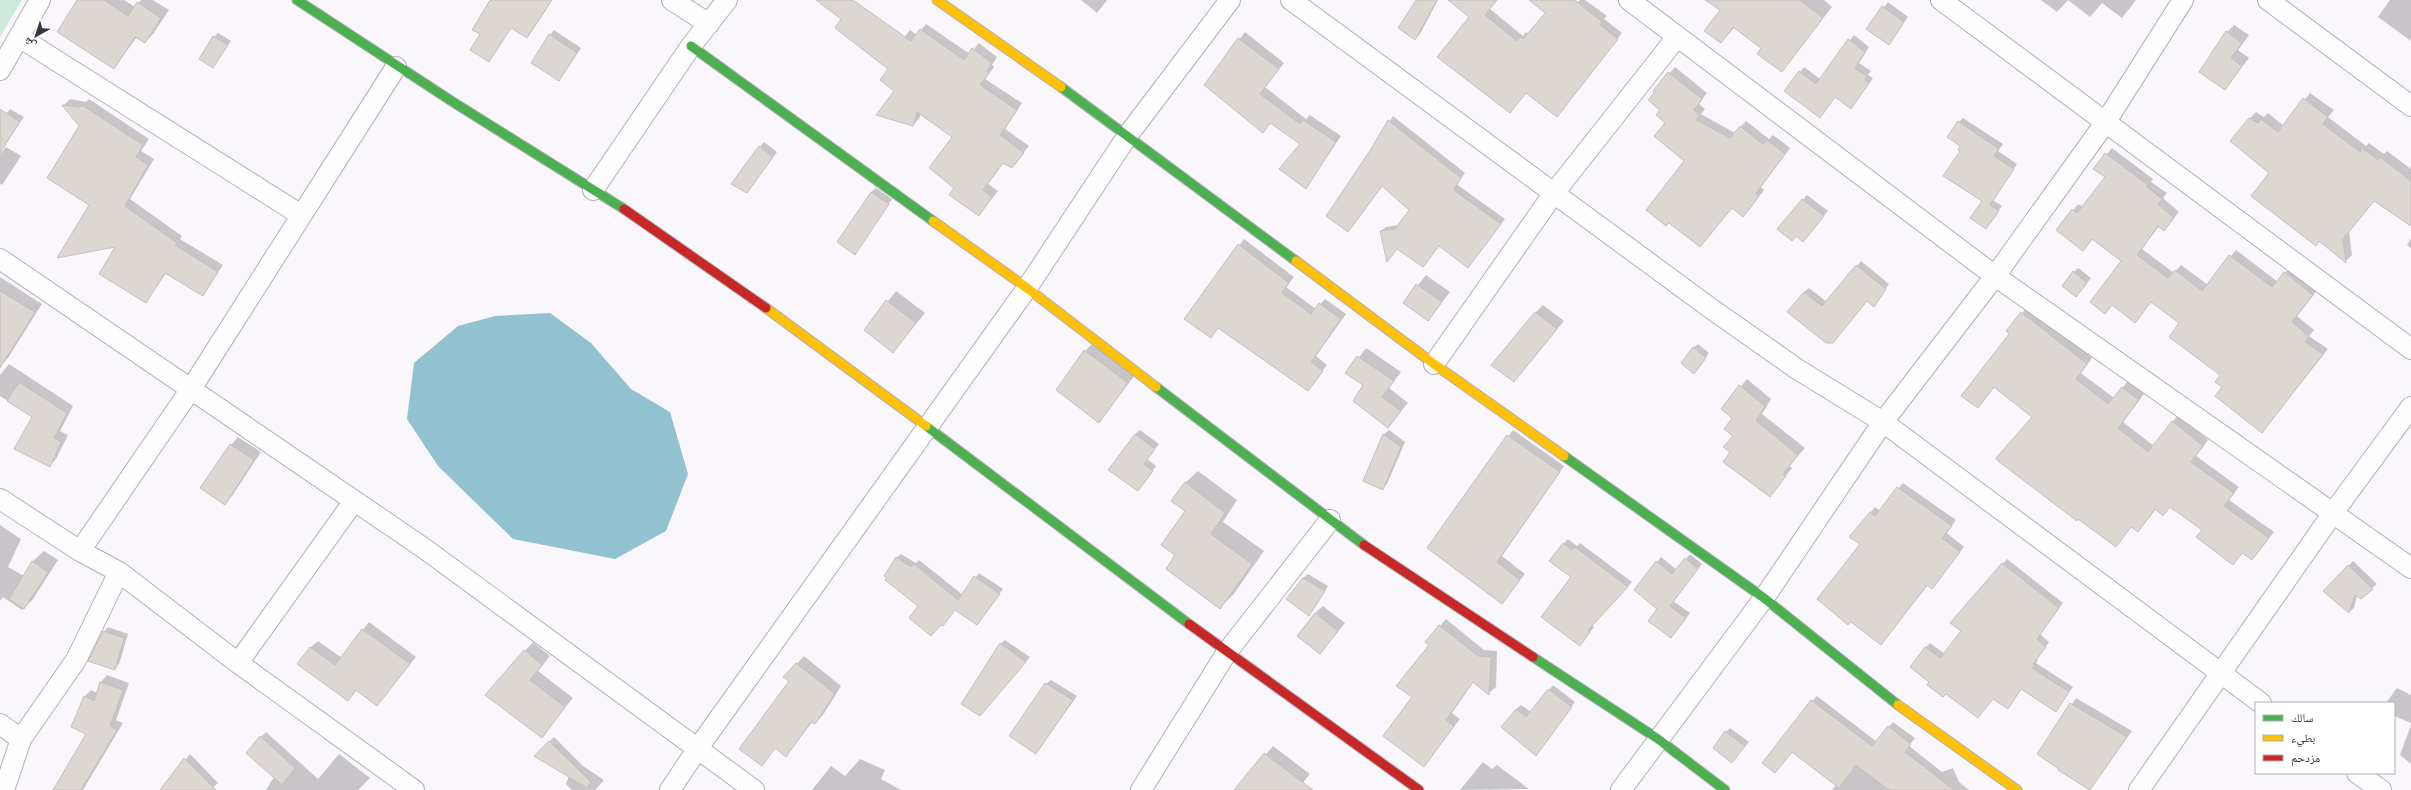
<svg xmlns="http://www.w3.org/2000/svg" width="2411" height="790" font-family="'Asap Condensed','Noto Naskh Arabic',sans-serif">
<rect width="100%" height="100%" fill="#f9f7fb"/>
<path fill="#cde8dd" d="M0 0H22L0 37Z"/>
<path fill="#92c2d0" d="M550 313 591 343 631 389 670 412 688 474 666 531 615 559 513 539 438 466 407 419 414 363 458 326 495 316Z"/>
<path fill="#0003" d="M79 0H124L135 7 141 0H153L169 10 153 34 145 42 137 37 114 68Z
M491 0H533L547 9 527 37 512 27 489 61 481 34Z
M1081 0H1107L1097 13Z
M1417 0H1438L1420 34 1415 39Z
M1449 0H1496L1490 9 1523 36 1526 32 1529 34 1546 13 1538 0H1569L1575 5 1580 0H1585L1607 16 1604 19 1622 33 1562 111 1527 92 1515 106 1470 17Z
M1707 0H1824L1832 7 1782 71 1763 48 1735 27 1721 42V10Z
M2041 0H2136L2122 18 2102 3 2090 17 2068 0 2057 12Z
M2390 0H2411V41L2378 17Z
M1888 2 1908 17 1889 43 1867 29Z
M926 24 970 54 979 43 997 57 992 65 994 67 985 79 1022 103 1005 129 1029 146 1012 167 1004 162 988 184 998 191 979 215 956 187 954 137 921 113 919 119 913 125 895 90 889 68 883 64 910 30 917 35Z
M2234 25 2249 35 2238 50 2249 58 2225 89 2227 32Z
M554 30 581 48 559 80 550 35Z
M1245 32 1284 63 1265 87 1306 119 1310 115 1341 136 1306 188 1302 143 1271 123 1263 131 1205 85Z
M218 33 231 41 213 67 214 37Z
M1854 35 1869 47 1859 63 1871 71 1868 75 1873 78 1851 108 1835 96 1820 116 1785 91 1804 67 1820 79Z
M1675 67 1707 93 1699 104 1705 109 1701 114 1735 133 1746 121 1769 139 1773 135 1790 148 1761 187 1764 190 1749 210 1733 207 1700 246 1686 161 1654 91Z
M2310 93 2334 110 2328 117 2366 146 2369 143 2384 154 2387 151 2411 169V225L2374 200 2349 232 2352 255 2346 261 2320 240 2316 245 2270 173 2249 119 2256 112 2264 117 2268 113 2284 126Z
M70 99 86 102 89 99 149 139 141 151 154 159 130 199 182 236 180 239 223 265 203 294 167 272 146 302 117 246 90 204 80 126 64 105Z
M10 109 24 117 10 136 0 129V122Z
M1393 116 1465 173 1457 184 1459 186 1505 219 1472 262 1439 245 1381 231 1386 227 1399 225 1410 210 1383 185 1352 227 1372 150Z
M1963 118 2003 144 1998 151 2017 164 1993 200 2002 206 1986 228 1984 200 1961 151 1959 122Z
M764 142 777 152 747 192 760 147Z
M6 147 21 156 2 185 0 183V154Z
M2112 148 2153 179 2151 182 2167 193 2163 198 2179 212 2164 230 2159 226 2142 249 2174 273 2181 265 2208 285 2236 250 2278 282 2290 267 2318 289 2297 316 2314 330 2309 336 2328 349 2267 426 2224 387 2222 375 2180 323 2152 301 2135 322 2113 304 2105 312 2122 261 2093 239 2083 250 2058 230 2078 204 2083 207 2106 177 2095 169Z
M876 188 892 199 855 254 871 192Z
M1807 195 1828 211 1807 237 1796 236 1779 229Z
M2411 238V248L2407 245Z
M1244 239 1294 277 1286 287 1316 309 1325 299 1346 314 1316 356 1327 365 1308 390 1218 328 1186 319Z
M1861 261 1889 284 1874 306 1867 300 1827 342 1804 292 1809 288 1827 302Z
M2078 268 2091 278 2076 296 2074 272Z
M1426 275 1450 292 1428 320 1404 303Z
M0 277 42 304 8 358 0 366Z
M896 291 925 313 893 352 866 330Z
M1543 305 1564 321 1521 373 1535 313Z
M2028 306 2092 358 2081 373 2114 398 2128 381 2144 394 2123 422 2154 446 2178 415 2208 440 2196 456 2239 487 2229 500 2274 532 2252 559 2243 552 2233 563 2204 529 2171 506 2163 514 2156 509 2138 531 2132 526 2116 546 2034 417 1994 387 1978 407 2011 334 2008 331Z
M1093 343 1135 375 1099 422 1085 351Z
M1698 344 1709 353 1698 368 1693 348Z
M1366 348 1401 372 1389 388 1408 403 1388 427 1365 385 1347 373Z
M9 364 73 406 60 431 68 435 56 459 49 466 33 417 0 396V375Z
M1747 379 1771 399 1762 414 1805 448 1789 466 1792 468 1770 495 1732 452 1734 418 1722 409Z
M1140 430 1159 444 1147 459 1156 466 1142 485 1135 434Z
M1389 430 1405 442 1387 484 1382 488 1364 481 1384 434Z
M1513 430 1564 466 1502 556 1525 574 1502 602 1428 548Z
M238 437 261 452 232 496 224 503 231 445Z
M1198 471 1237 500 1223 522 1264 551 1233 595 1220 607 1177 555 1186 511 1185 483Z
M1903 483 1956 520 1947 533 1964 547 1936 582 1928 585 1881 644 1861 544 1851 536 1875 507 1880 511Z
M0 525 21 539 8 567 24 576 33 561 44 551 58 560 33 599 22 610 3 597 0 601Z
M1568 539 1577 546 1580 543 1632 582 1592 625 1594 627 1584 640 1563 544Z
M901 554 916 563 919 560 963 595 979 573 1003 589 977 624 956 609 919 606 896 558Z
M1690 554 1702 564 1673 601 1690 613 1671 637 1659 609 1657 562 1661 557 1677 570Z
M2007 559 2063 603 2040 634 2049 642 2037 659 2038 660 2036 663 2073 687 2056 710 2022 688 2008 708 1993 698 1930 682 1925 648 1930 643 1945 654 1962 631 1952 623Z
M2353 561 2377 584 2361 598 2357 595 2354 608 2349 612 2325 590Z
M1308 574 1328 586 1309 615 1303 578Z
M1323 606 1345 623 1320 653 1315 613Z
M1446 619 1484 650 1497 651 1496 687 1489 693 1474 681 1452 713 1460 719 1424 765 1413 697 1440 626Z
M369 622 416 657 377 704 357 690 348 700 310 648 318 641 342 658Z
M108 627 128 634 119 664 115 669 104 632Z
M1005 640 1030 657 984 711 1000 644Z
M533 642 550 656 538 671 573 698 541 736 487 694Z
M804 656 841 686 823 715 815 723 813 721 786 755 776 748 762 764 790 681 785 676Z
M107 675 129 683 116 720 123 723 83 790H53L87 734 84 697 91 690 97 693 101 682Z
M1051 680 1077 696 1036 753 1046 684Z
M1553 685 1575 702 1540 750 1516 709 1521 705 1531 712Z
M2397 688 2411 695V723L2394 716V703H2386Z
M1817 696 1877 742 1893 722 1915 738 1909 746 1942 772 1953 768 1959 782 1969 790H1832L1836 785 1812 701Z
M2076 698 2132 731 2089 790 2038 754Z
M2411 725V764L2400 755Z
M1730 728 1749 742 1732 762 1726 732Z
M266 732 318 779 339 754 370 778 358 790H266L274 777 261 737Z
M554 737 583 766 604 780 595 790H572L566 784 569 776 535 756Z
M1273 746 1310 774 1297 790H1235Z
M190 754 218 783 213 787 216 790H162Z
M860 759 885 770 881 779 901 790H812L831 766 845 776Z
M1483 762 1492 769 1497 765 1529 789 1460 790Z"/>
<path fill="#ddd7d3" stroke="#c6c0bd" d="M77 0H104L128 16 137 2 161 18 145 43 135 37 114 69 57 32Z
M490 0H552L527 38 511 28 489 62 470 50 480 34 472 30Z
M816 0H853L911 41 920 29 964 60 972 48 992 63 987 71 989 73 980 85 1017 110 1000 135 1024 153 1012 168 1003 163 983 190 992 197 979 216 949 195 954 188 929 168 952 137 917 112 913 126 876 115 894 91 880 80 888 69 835 28 841 19Z
M1416 0H1437L1415 40 1398 28Z
M1448 0H1497L1485 15 1517 41 1520 37 1523 39 1545 13 1529 0H1575L1602 22 1600 25 1618 39 1557 117 1526 93 1510 113 1437 57 1469 17Z
M1705 0H1800L1823 18 1782 72 1757 54 1761 48 1733 27 1721 43 1704 31 1720 10Z
M1882 6 1904 22 1889 45 1866 29Z
M2226 31 2242 43 2231 58 2242 66 2225 90 2199 72Z
M549 34 577 53 559 81 531 63Z
M213 36 228 45 213 68 199 59Z
M1238 38 1279 69 1260 94 1300 124 1303 120 1336 142 1306 189 1279 169 1300 144 1270 123 1263 133 1204 85Z
M1848 39 1865 52 1855 68 1867 76 1865 80 1869 83 1851 109 1835 97 1820 118 1784 91 1799 71 1816 84Z
M1668 72 1702 99 1694 110 1700 115 1696 120 1730 138 1740 126 1763 144 1767 140 1785 154 1756 193 1759 196 1743 217 1732 208 1700 247 1669 223 1666 226 1646 210 1684 161 1654 136 1665 123 1656 115 1660 110 1648 100 1654 93 1653 91Z
M2303 98 2328 117 2323 124 2360 152 2362 148 2378 160 2380 157 2411 181V226L2374 201 2343 239 2346 263 2319 241 2316 246 2251 196 2269 173 2230 141 2249 118 2258 123 2261 119 2278 132Z
M62 105 80 107 82 105 143 145 136 157 148 165 125 206 177 243 175 245 218 272 203 296 165 273 146 303 99 274 115 247 57 258 89 205 47 178 79 126Z
M0 109 20 122 0 153Z
M1388 120 1461 178 1454 189 1455 191 1501 224 1468 268 1439 246 1423 267 1397 249 1387 262 1380 231 1395 229 1409 210 1382 186 1348 232 1326 216 1371 149Z
M1958 121 1999 149 1994 156 2014 169 1990 205 1999 211 1986 229 1970 218 1982 201 1943 176 1960 151 1958 150 1960 146 1947 137Z
M759 146 773 157 747 193 731 184Z
M2105 153 2148 185 2147 187 2162 199 2158 204 2174 218 2164 231 2158 226 2137 255 2168 278 2175 270 2202 291 2229 255 2272 287 2284 272 2313 295 2292 322 2309 336 2305 342 2323 354 2262 433 2215 396 2222 387 2215 382 2220 375 2169 337 2179 323 2151 302 2135 323 2112 305 2105 314 2090 302 2121 261 2092 239 2083 251 2056 230 2072 209 2077 213 2105 177 2093 169Z
M871 192 889 204 855 255 837 242Z
M1802 199 1824 216 1803 242 1796 236 1792 241 1777 229Z
M1238 244 1289 283 1282 293 1311 314 1319 303 1341 319 1311 362 1323 371 1308 391 1218 328 1211 338 1184 319Z
M1856 265 1886 289 1874 307 1867 301 1833 343H1826L1787 312 1804 292 1822 306Z
M2073 271 2087 283 2076 297 2062 286Z
M1416 284 1442 302 1428 321 1403 303Z
M0 291 35 312 0 368Z
M886 300 916 323 893 353 864 330Z
M1535 312 1557 329 1514 382 1491 365Z
M2021 312 2087 364 2076 379 2108 404 2122 387 2139 400 2118 428 2148 452 2172 421 2203 446 2191 462 2234 493 2224 506 2269 538 2252 560 2242 553 2233 565 2196 537 2202 530 2170 507 2163 516 2155 509 2138 532 2131 527 2116 547 2078 519 2077 521 1998 461 1996 458 2032 417 1994 387 1978 408 1961 396 2009 334 2006 331Z
M1693 347 1706 358 1694 374 1681 363Z
M1084 350 1128 383 1099 423 1056 390Z
M1357 356 1394 381 1382 397 1401 411 1388 428 1353 401 1363 385 1345 373Z
M19 382 67 413 54 438 61 442 50 467 14 449 32 417 7 401Z
M1739 385 1765 406 1756 421 1798 455 1783 474 1786 476 1770 497 1723 462 1730 452 1723 447 1733 436 1724 429 1732 418 1721 409Z
M1135 434 1155 449 1144 464 1153 471 1138 491 1108 470Z
M1383 434 1401 447 1383 490 1363 481Z
M1507 435 1560 472 1497 562 1520 580 1502 604 1427 548Z
M230 444 254 460 225 505 200 488Z
M1185 482 1225 513 1211 534 1252 564 1220 609 1166 569 1175 555 1161 545 1185 511 1171 501Z
M1897 487 1952 526 1942 538 1960 552 1932 589 1927 585 1881 645 1851 622 1848 625 1817 599 1860 544 1849 537 1870 512 1875 516Z
M1563 543 1572 550 1575 547 1628 587 1588 630 1590 632 1580 646 1541 617 1571 577 1549 561Z
M896 557 911 567 914 564 958 600 974 576 1000 594 977 625 955 610 943 626 941 625 931 636 909 618 918 606 885 580 887 578 884 576Z
M1685 558 1698 569 1670 606 1686 618 1671 638 1648 621 1657 609 1634 590 1656 561 1672 574Z
M32 561 48 572 24 609 9 599Z
M2002 563 2059 608 2037 639 2046 647 2033 664 2035 665 2032 668 2069 692 2056 712 2021 689 2008 709 1993 699 1978 718 1946 694 1943 697 1927 685 1929 682 1910 667 1925 647 1940 658 1961 631 1950 623Z
M2348 565 2373 589 2361 599 2355 595 2349 613 2323 591Z
M1303 578 1325 591 1309 616 1286 599Z
M1315 613 1338 631 1320 654 1297 636Z
M1439 625 1478 656 1491 657 1489 695 1473 682 1446 720 1454 726 1424 767 1383 736 1412 697 1396 686 1429 645 1425 642Z
M362 629 410 664 377 706 356 690 348 701 297 664 310 647 335 665Z
M103 631 124 638 115 670 88 661Z
M1000 643 1026 662 980 716 961 704Z
M524 650 542 665 530 680 565 707 542 738 485 695Z
M796 663 835 694 815 724 811 722 786 757 775 748 762 766 739 749 789 681 783 677Z
M100 682 123 690 110 726 117 730 81 790H53L86 734 71 727 84 696 94 701Z
M1045 683 1073 700 1036 754 1009 736Z
M1548 689 1572 707 1536 756 1501 727 1516 709 1526 717Z
M1811 700 1872 746 1888 726 1911 744 1905 752 1954 790H1889L1856 765 1839 788 1792 752 1775 773 1762 763Z
M2070 703 2127 737 2090 790 2058 770 2059 769 2037 754Z
M1725 731 1745 746 1732 763 1713 748Z
M260 736 295 768 282 785 246 753Z
M549 741 591 782 587 788 534 756Z
M1264 753 1273 760 1313 790H1234Z
M184 758 216 790H160Z"/>
<g fill="none" stroke-linecap="round" stroke-linejoin="round">
<defs>
<path id="street" d="M672 0 709 24
M1291 0 1713 310 1797 369 1883 422 2261 703
M1629 0 1995 276 2411 568
M1941 0 2411 349
M2268 0 2411 106
M19 37 301 215
M0 70 40 0
M593 190 691 46 727 0
M0 259 425 549 754 790
M1434 364 1554 193 1677 37
M0 499 80 551 119 572 238 663 414 790
M80 551 191 389 396 67
M238 663 354 501
M0 724 21 739
M2357 773 2381 790
M4 790 21 739 76 660 119 572
M670 790 698 748 1027 288 1128 135 1230 0
M1141 790 1227 652 1330 520
M1621 790 1764 598 1883 422 1995 276 2105 123 2183 0
M2139 790 2333 513 2411 407"/>
<path id="fast" d="M297 0 453 102 624 209
M691 46 933 221
M1061 87 1296 261
M1156 387 1364 545
M926 426 1189 624
M1564 456 1764 598 1898 705
M1533 657 1658 739 1725 790"/>
<path id="slow" d="M937 0 1061 87
M933 221 1027 288 1156 387
M1296 261 1434 364 1564 456
M766 308 926 426
M1898 705 2017 790"/>
<path id="jam" d="M624 209 766 308
M1364 545 1533 657
M1189 624 1419 790"/>
</defs>
<use href="#street" stroke="#b2afb6" stroke-width="22"/>
<use href="#fast" stroke="#b2afb6" stroke-width="11"/>
<use href="#slow" stroke="#b2afb6" stroke-width="11"/>
<use href="#jam" stroke="#b2afb6" stroke-width="11"/>
<use href="#street" stroke="#fefefe" stroke-width="20"/>
<use href="#fast" stroke="#4caf50" stroke-width="9"/>
<use href="#slow" stroke="#ffc107" stroke-width="9"/>
<use href="#jam" stroke="#c62828" stroke-width="9"/>
</g>
<rect x="2255" y="702" width="140" height="72" fill="#ffffff" stroke="#afadb3"/>
<rect x="2263" y="715" width="20" height="6" fill="#4caf50" stroke="#afadb3"/>
<text x="2291" y="722" font-size="12" fill="#383340">سالك</text>
<rect x="2263" y="735" width="20" height="6" fill="#ffc107" stroke="#afadb3"/>
<text x="2291" y="742" font-size="12" fill="#383340">بطيء</text>
<rect x="2263" y="755" width="20" height="6" fill="#c62828" stroke="#afadb3"/>
<text x="2291" y="762" font-size="12" fill="#383340">مزدحم</text>
<g transform="translate(36 36) rotate(219)" stroke="#ffffff" stroke-width="3" paint-order="stroke">
<path d="M0-3L7 15L0 10L-7 15Z" fill="#383340"/>
<text y="-6" font-size="11" font-weight="bold" text-anchor="middle" fill="#383340">ش</text>
</g>
</svg>
